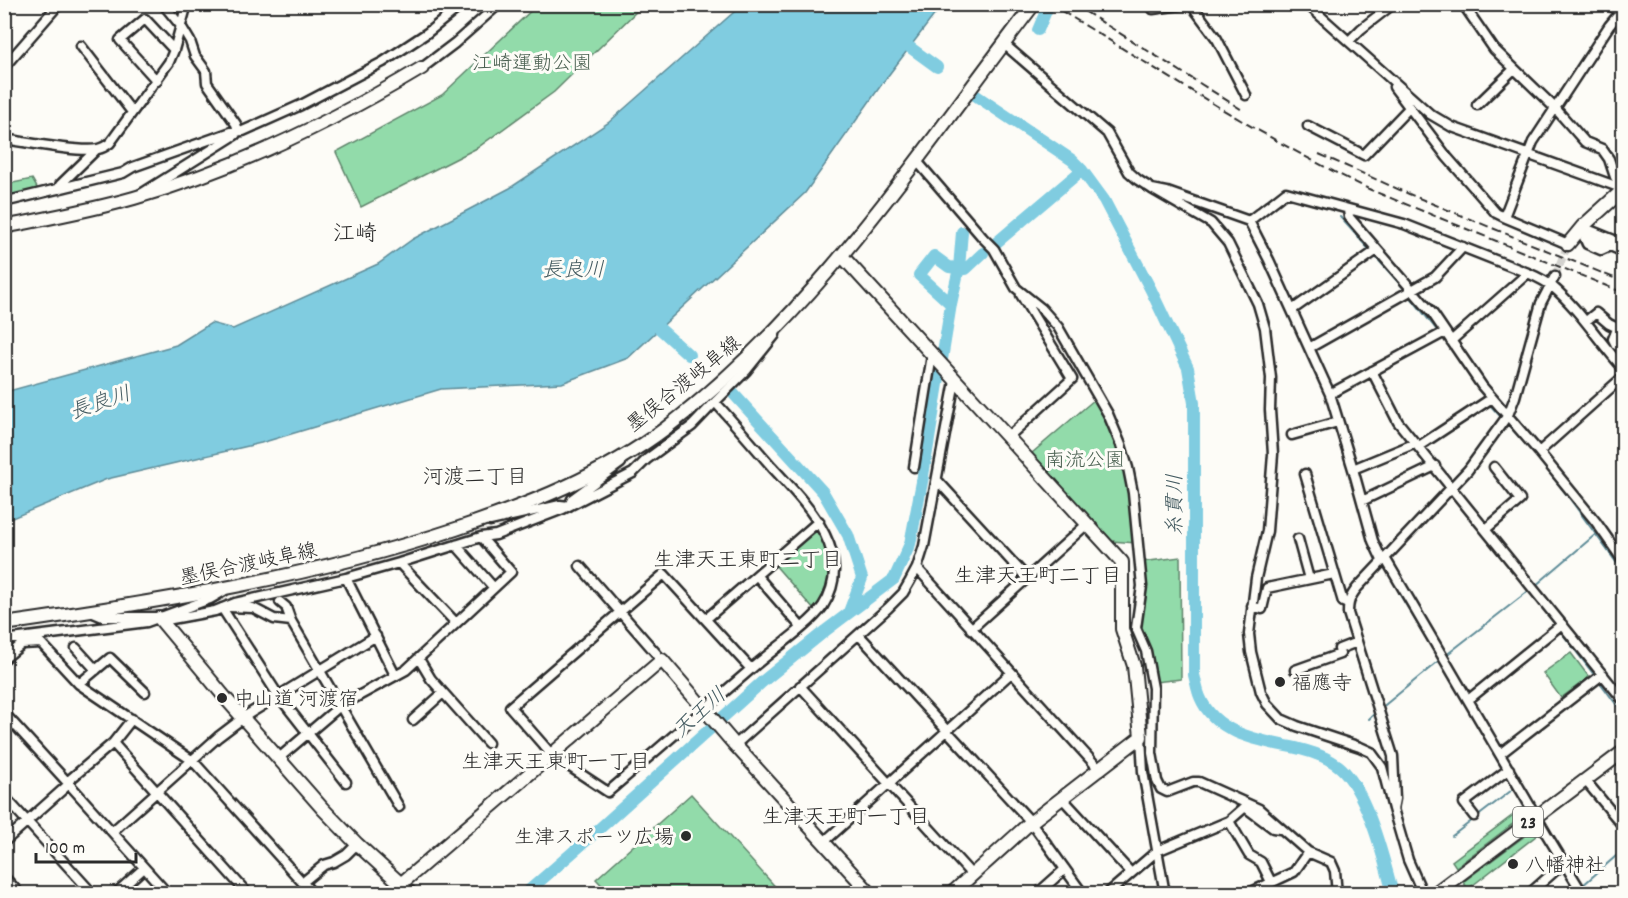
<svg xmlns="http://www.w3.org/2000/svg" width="1628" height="898" font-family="Dekko,'Klee One',sans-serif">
<rect width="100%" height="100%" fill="#fdfcf7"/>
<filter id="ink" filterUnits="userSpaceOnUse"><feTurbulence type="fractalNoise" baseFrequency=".0167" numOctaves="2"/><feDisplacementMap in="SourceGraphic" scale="12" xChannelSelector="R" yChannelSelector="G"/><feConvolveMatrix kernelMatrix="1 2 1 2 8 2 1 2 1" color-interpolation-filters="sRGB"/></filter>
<g filter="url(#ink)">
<path fill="#92dbaa" stroke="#5e836a" stroke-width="1.5" d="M537 5H643L554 92 477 148 361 207 336 152 442 95Z
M32 179 39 191 13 199 8 184Z
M1095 399C1124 442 1131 493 1136 543L1111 541 1032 453Z
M818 527C831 556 836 584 815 611L774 564Z
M1180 557 1181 679 1155 682 1139 631 1142 562Z
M1571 653 1589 677 1561 698 1543 673Z
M691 794 781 893H609L596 879Z
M1524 807 1527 813 1456 867 1452 861Z
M1538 826 1541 832 1468 889 1463 882Z"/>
<path fill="#80cce0" stroke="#5e8c98" stroke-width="1.5" d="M742 5H942L884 81 805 193 628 358 562 383 441 389 261 443 107 479 5 521V392L176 345 211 323 233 329 378 264 413 239 510 188 608 123Z"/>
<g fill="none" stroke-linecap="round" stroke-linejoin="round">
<path stroke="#5e8c98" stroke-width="2" d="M1340 217 1406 291
M1409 295 1439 333
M1443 337 1472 379
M1479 389 1486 399
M1489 404 1533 452 1570 499 1624 573
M1520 579 1595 676
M1535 586 1596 534
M1399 593 1455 686
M1445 656 1531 589
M1599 681 1624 715
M1380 709 1441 659
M1369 719 1376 712
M1452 836 1516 787
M1582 886 1624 849"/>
<path stroke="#80cce0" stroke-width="12" d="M1038 30 1049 4
M897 38 937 67
M975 95 1072 160 1082 170 1104 200 1151 290 1188 368 1194 403V675C1196 682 1197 690 1200 697 1216 736 1264 741 1300 749 1316 753 1333 759 1344 771 1368 797 1384 859 1393 894
M996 243 1082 170
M951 304 919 275 934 256 949 267 966 269 983 253
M648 318 689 355
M731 391 823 492 848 535 862 578 849 612
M525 894 588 839 762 682 825 631 894 579 910 544 922 482 951 304 959 268 962 232"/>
<path stroke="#d3d2ce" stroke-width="8" stroke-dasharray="8 4" stroke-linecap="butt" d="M1555 276 1566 249"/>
<defs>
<path id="street" d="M163 4 181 26 190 41 195 56 206 71 207 83 236 124 238 131
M1150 4 1153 9 1187 4
M1191 4 1217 39 1246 95
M1307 4 1430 114 1452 127 1624 189
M1463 4 1494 49 1555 108 1585 142 1602 149 1609 159 1615 177 1624 188
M1609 4 1620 12
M1349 41 1361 29 1393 4
M1004 44 1107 133 1129 172 1138 180 1152 189 1167 192 1249 221 1269 260 1330 394 1353 469 1373 541 1382 560
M81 46 132 112
M4 67 59 4
M422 68 455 43 499 4
M157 81 120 40 145 19 174 50
M1394 87 1447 157 1496 213 1504 217
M1477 105 1514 69
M1308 126 1364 155 1409 108
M4 139C26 142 79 153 98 149 103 148 106 146 110 143L169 62 174 50 187 4
M916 160 983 238 994 249 1016 288 1041 308 1058 327 1108 414 1121 445 1128 468 1133 493 1142 586 1136 628 1146 651 1153 688 1152 753 1157 781 1161 789 1167 792 1193 782H1199L1259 809 1308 852 1331 862 1335 871 1337 894
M4 178H5
M60 189V185L96 150
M1152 189 1211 223 1228 243 1258 304 1265 328 1271 378 1270 410 1273 454 1267 531 1256 578 1249 634 1251 652 1261 692 1267 704 1281 719 1297 726 1360 747 1371 752 1382 767 1393 809
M141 194 235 135 238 131
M4 202 123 173 133 167 231 132 243 131 301 105 383 62 427 33 463 4
M1348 210 1349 217 1433 314 1482 386 1539 452 1624 376
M1249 221 1286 192 1404 224 1528 273
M1582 227 1614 240H1624
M1578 232 1624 252
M1583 235 1587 244 1601 250 1610 246
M1568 246V244L1504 217 1533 142 1609 26 1624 8
M1292 310 1377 250
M1586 321 1596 313 1609 324 1624 331
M1617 329 1613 339 1616 345 1624 348
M1451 341 1528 273C1537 277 1546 281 1553 287 1581 311 1599 342 1624 369
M1309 348 1435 277 1463 247
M1372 371 1398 422 1624 701
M1330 394 1445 332
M1292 435 1338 422
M1007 438 1072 379 1021 295
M1419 446 1492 398
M1539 452 1596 522 1624 562
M914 467 932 355
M1353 469 1416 443
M1305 474 1343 602 1348 604
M937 480 1026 577
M1362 501 1435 466
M490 521 560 505 569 506 572 499 621 463
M1486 529 1520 500 1494 467
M1298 539 1309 579
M456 545 494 588
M1385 558 1547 835 1583 894
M399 563 481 537
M580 566 662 660
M917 568 1099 769
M757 576 801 627
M346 578 399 563 456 623
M280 602 286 607 291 621 399 807
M1252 606 1262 609 1267 588 1334 574
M229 607 253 608 274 619 291 621
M222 608 278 695 346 782
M91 612 103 617H156
M706 619 819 521
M161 621 215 611 235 603 346 578 395 675
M971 629 1087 524
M859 635 1031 822 1083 894
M4 640 147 622 210 599 224 591
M76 648 96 670
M4 659 22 644 41 643 79 684 193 761 313 894
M419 659 431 679 488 743
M751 669 664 574 510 707 552 755 608 792 751 669C771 651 810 625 823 606 857 553 805 503 772 467 753 445 734 423 715 402L746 371 775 335
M1295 670 1340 654 1339 649 1357 642
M79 684 110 658 145 692
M800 686 972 875
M1468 700 1562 624
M4 713 69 784
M413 720 443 693
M1141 737 1143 772 1165 894
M113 743 248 894
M735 745 888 608 903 593 910 581 917 568 924 546 955 381
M1500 754 1603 674
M279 758 340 706 406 670 511 572 481 537 496 535 563 509 633 473 647 459 692 426 715 402
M1585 780 1624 827
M67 782 113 743 132 719
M4 796 93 894
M1062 798 1131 873
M1474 816 1464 803 1509 769
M1229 821 1249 855 1261 862 1271 882
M113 831 218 737 247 715 376 636
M4 842 69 784 168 894
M824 842 1011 673
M4 877 20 894
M303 882 324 865 334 862 346 855 357 844
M401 884 414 894
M115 894 144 868
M1037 894 1065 869
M1107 894 1157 851 1229 821 1245 807 1273 828 1280 829
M1247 894 1294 872 1308 852
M1423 894 1408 860 1393 809 1395 799 1393 756 1348 613C1348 602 1350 597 1357 588L1468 470 1508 415 1515 397 1541 303 1555 276
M1529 894 1565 862"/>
<path id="secondary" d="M4 227C48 218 92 210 134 198 235 169 332 122 422 68
M1568 244 1582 227 1624 189
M842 256 1122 562V629L1134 666 1141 737 1031 822 951 894
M159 618 228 701 323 809 357 844 401 884
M4 624C158 602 308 578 456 529 528 505 604 475 666 428 816 313 920 153 1034 4
M389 894 662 660 735 745 871 894"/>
<path id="primary" d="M1434 894 1624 751"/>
</defs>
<use href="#street" stroke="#2b2b2b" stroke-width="13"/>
<use href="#secondary" stroke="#2b2b2b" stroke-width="16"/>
<use href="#primary" stroke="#2b2b2b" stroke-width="16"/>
<use href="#street" stroke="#fdfcf7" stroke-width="8"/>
<use href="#secondary" stroke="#fdfcf7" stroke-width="12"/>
<use href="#primary" stroke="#fdfcf7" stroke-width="12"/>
<path stroke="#2b2b2b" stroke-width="2" stroke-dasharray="9 4.5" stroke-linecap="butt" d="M1050 4C1156 68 1260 137 1371 190L1624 293
M1073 4 1244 111
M1319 154 1409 194 1624 282"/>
</g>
</g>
<g fill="#2b2b2b" stroke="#fdfcf7" stroke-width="2">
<circle cx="1280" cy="682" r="6"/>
<circle cx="222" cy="698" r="6"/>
<circle cx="686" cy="836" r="6"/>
<circle cx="1513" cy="864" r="6"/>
</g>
<g text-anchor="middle" stroke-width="6" stroke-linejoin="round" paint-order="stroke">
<rect fill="#fdfcf7" stroke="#6a6a68" stroke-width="1.5" x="1513" y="807" width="30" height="30" rx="4.5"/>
<g font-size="18" font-weight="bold" fill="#2b2b2b">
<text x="1528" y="828">23</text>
</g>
<g font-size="20" fill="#4a6051" stroke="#fdfcf7">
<text x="532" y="69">江崎運動公園</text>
<text x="1085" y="466">南流公園</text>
</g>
<g font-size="20" fill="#2b2b2b" stroke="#fdfcf7">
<text transform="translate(683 383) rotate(-39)" y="7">墨俣合渡岐阜線</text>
<text transform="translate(248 563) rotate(-12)" y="7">墨俣合渡岐阜線</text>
</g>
<g font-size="20" fill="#2b2b2b" stroke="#fdfcf7" text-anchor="start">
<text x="1292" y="689">福應寺</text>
<text x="234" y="705">中山道 河渡宿</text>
<text x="674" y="843" text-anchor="end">生津スポーツ広場</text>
<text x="1525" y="871">八幡神社</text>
</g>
<g font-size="21" font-style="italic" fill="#445b61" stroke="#fdfcf7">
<text x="573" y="276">長良川</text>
<text transform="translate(100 402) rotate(-19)" y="7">長良川</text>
<text transform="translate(1174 505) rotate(-90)" y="7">糸貫川</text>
<text transform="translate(699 712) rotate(-42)" y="7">天王川</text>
</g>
<g font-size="21" fill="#2b2b2b" stroke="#fdfcf7">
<text x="475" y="483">河渡二丁目</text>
<text x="748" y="566">生津天王東町二丁目</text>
<text x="1038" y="582">生津天王町二丁目</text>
<text x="556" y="768">生津天王東町一丁目</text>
<text x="846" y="823">生津天王町一丁目</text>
</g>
<g font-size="22" fill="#2b2b2b" stroke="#fdfcf7">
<text x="355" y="240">江崎</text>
</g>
</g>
<rect width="1628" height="898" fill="none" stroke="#fdfcf7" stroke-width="24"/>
<rect x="12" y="12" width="1604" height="874" fill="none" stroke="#2b2b2b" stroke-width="2" filter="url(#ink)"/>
<path d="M36 853v9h100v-9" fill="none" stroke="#2b2b2b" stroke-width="3"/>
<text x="45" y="853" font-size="18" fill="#2b2b2b" stroke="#fdfcf7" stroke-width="4.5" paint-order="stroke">100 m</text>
</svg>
